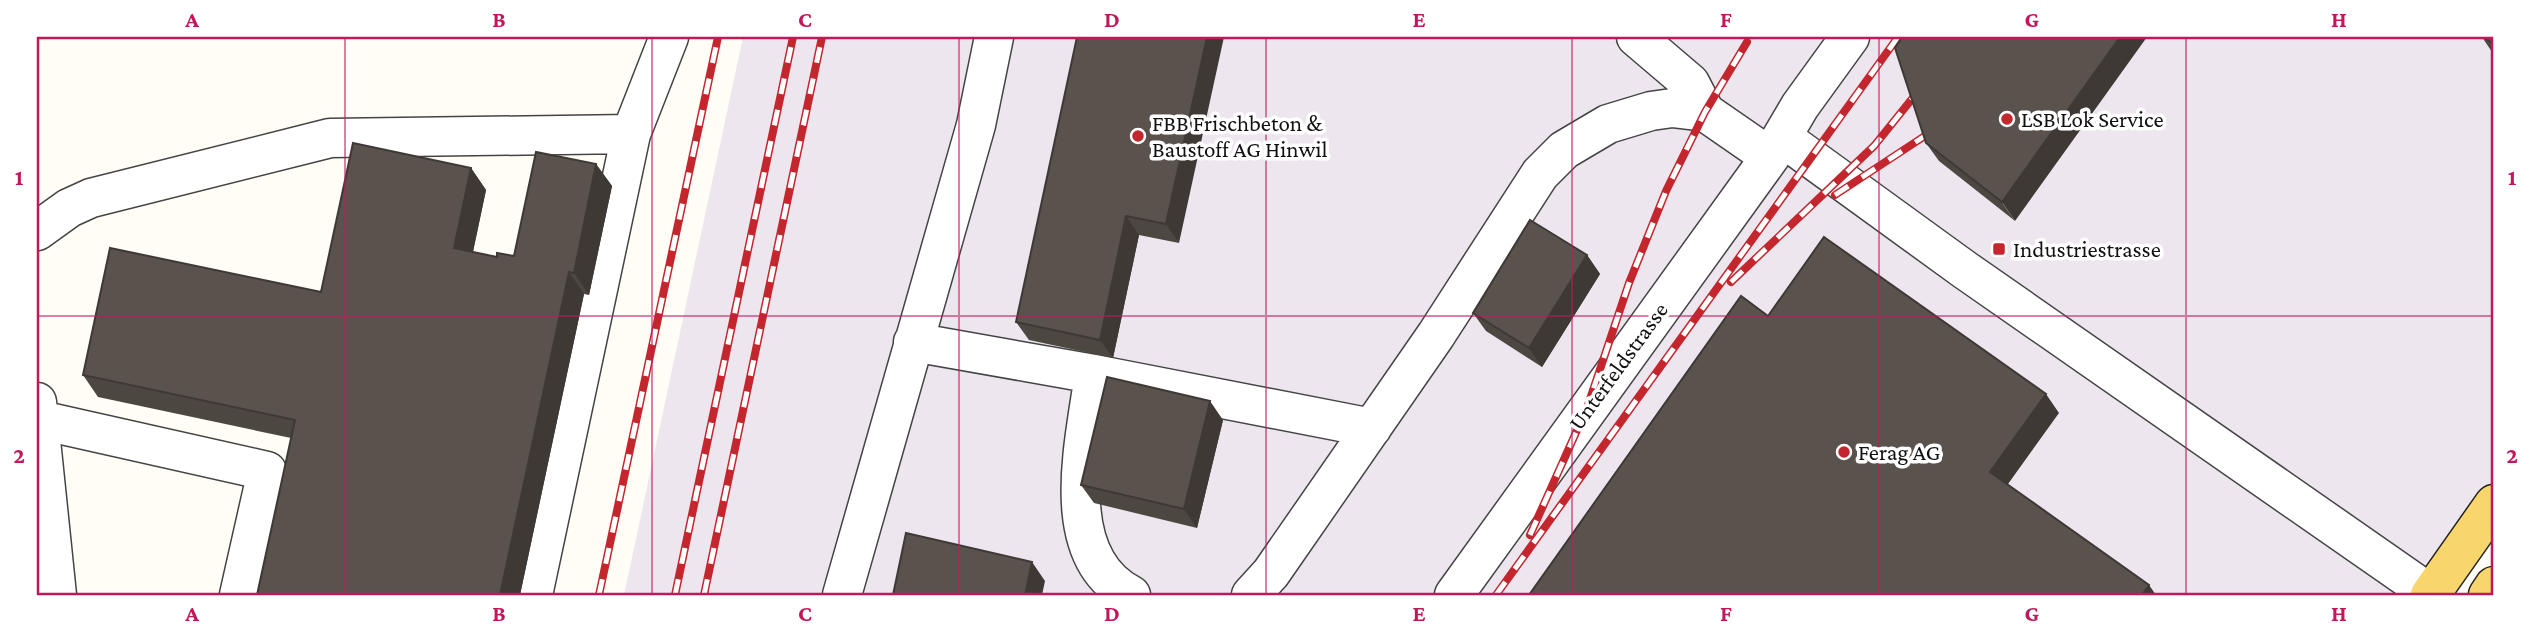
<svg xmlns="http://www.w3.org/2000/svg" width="2531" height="632" font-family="'Crimson Pro',serif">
<rect width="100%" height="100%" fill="#fffdf5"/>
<path fill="#eee6ef" d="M743 37H2494V504L2430 595H624Z"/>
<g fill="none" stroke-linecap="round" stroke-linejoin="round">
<defs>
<path id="minor" d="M1636 37 1690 83 1705 112 1770 157
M1783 138 1965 270 2432 595
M37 231 69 208 91 198 330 138 631 134
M913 342 1094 374
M37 402 57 595
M40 420 267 471 239 595
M533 595 631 134 669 37
M842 595 976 125 994 37
M1131 595C1055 556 1085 442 1094 374L1372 428
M1251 595 1271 573 1436 335 1540 174 1564 150 1608 124 1651 111 1672 108 1705 112
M1454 595 1770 157 1800 106 1850 37"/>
<path id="major" d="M2430 595 2494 504
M2488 595 2494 586"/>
</defs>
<use href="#minor" stroke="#444" stroke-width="41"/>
<use href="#major" stroke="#222" stroke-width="41"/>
<use href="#minor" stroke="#fff" stroke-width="38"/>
<use href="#major" stroke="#f9d66b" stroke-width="38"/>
<defs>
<path id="rail" d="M1835 195 1940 126
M1731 282 1874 146 1924 84
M1530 535 1587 408 1629 283 1666 191 1705 112 1747 42
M599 595 718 37
M675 595 793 37
M704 595 822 37
M1496 595 1898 37"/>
</defs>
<use href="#rail" stroke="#c4262e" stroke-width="8"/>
<use href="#rail" stroke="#fff" stroke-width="5" stroke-dasharray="16" stroke-linecap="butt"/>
</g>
<path fill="#4d4742" d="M1077 37 1179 243 1139 235 1113 358 1029 340 1016 322Z
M2482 37H2494V53L2492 52Z
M1895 48 2015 221 1939 161 1926 143Z
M596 164 612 186 589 295 584 294 520 595H257L291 438 98 397 83 375 321 292 471 168 486 190 473 252 497 257 514 256Z
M1587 255 1600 274 1542 367 1486 331 1473 313Z
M1223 420 1197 528 1094 503 1081 485Z"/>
<path fill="#3f3936" d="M1207 37H1224L1179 243 1166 224Z
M2120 37H2147L2015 221 2002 202Z
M596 164 612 186 589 295 574 273Z
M471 168 486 190 469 270 454 248Z
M1126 216 1139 235 1113 358 1100 340Z
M1587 255 1600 274 1542 367 1529 348Z
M569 272 584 294 520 595H500Z
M2046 394 2059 413 2003 491 1990 472Z
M1210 401 1223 420 1197 528 1184 509Z
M1032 562 1045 581 1042 595H1025Z
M2149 585 2156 595H2142Z"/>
<path fill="#5a524d" stroke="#3f3936" stroke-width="2" d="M1077 37H1207L1166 224 1126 216 1100 340 1016 322Z
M1902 37H2120L2002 202 1926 143 1895 48Z
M2484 37H2494V44Z
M353 143 471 168 454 248 497 257V253L514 256 536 152 596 164 574 273 569 272 500 595H257L295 420 83 375 110 248 321 292Z
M1530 220 1587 255 1529 348 1473 313Z
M1824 237 2046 394 1990 472 2149 585 2142 595H1529L1741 296 1768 316Z
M1107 377 1210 401 1184 509 1081 485Z
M906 533 1032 562 1025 595H893Z"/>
<path fill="none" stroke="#c2185b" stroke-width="2" stroke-opacity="0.55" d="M345 37V595M652 37V595M959 37V595M1266 37V595M1572 37V595M1879 37V595M2186 37V595M37 316H2494"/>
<g fill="#c4262e" stroke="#fff" stroke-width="2.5">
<circle cx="2007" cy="119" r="7"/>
<circle cx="1138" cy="136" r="7"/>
<rect x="1992" y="242" width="14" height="14" rx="3.5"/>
<circle cx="1844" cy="452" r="7"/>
</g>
<g text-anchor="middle" stroke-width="7" stroke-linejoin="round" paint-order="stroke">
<g font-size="23" fill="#111" stroke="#fff" text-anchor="start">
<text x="2021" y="127">LSB Lok Service</text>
<text x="1152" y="131">FBB Frischbeton &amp;<tspan x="1152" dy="26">Baustoff AG Hinwil</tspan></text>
<text x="2013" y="257">Industriestrasse</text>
<text x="1858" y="460">Ferag AG</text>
</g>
<g font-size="23" fill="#111" stroke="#fff">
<text transform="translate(1618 366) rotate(-54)" y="8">Unterfeldstrasse</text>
</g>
</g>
<rect width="2531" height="632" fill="none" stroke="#ffffff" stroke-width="77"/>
<rect x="38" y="38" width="2454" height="556" fill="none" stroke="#c2185b" stroke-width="2.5"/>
<g font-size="23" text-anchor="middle" font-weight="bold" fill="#c2185b">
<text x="192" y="27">A</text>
<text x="499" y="27">B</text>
<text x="805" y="27">C</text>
<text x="1112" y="27">D</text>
<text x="1419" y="27">E</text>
<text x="1726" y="27">F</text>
<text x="2032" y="27">G</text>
<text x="2339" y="27">H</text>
<text x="19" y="185">1</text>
<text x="2512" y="185">1</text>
<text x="19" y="463">2</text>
<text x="2512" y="463">2</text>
<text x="192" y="621">A</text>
<text x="499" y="621">B</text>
<text x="805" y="621">C</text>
<text x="1112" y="621">D</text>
<text x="1419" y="621">E</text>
<text x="1726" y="621">F</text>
<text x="2032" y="621">G</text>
<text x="2339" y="621">H</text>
</g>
</svg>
